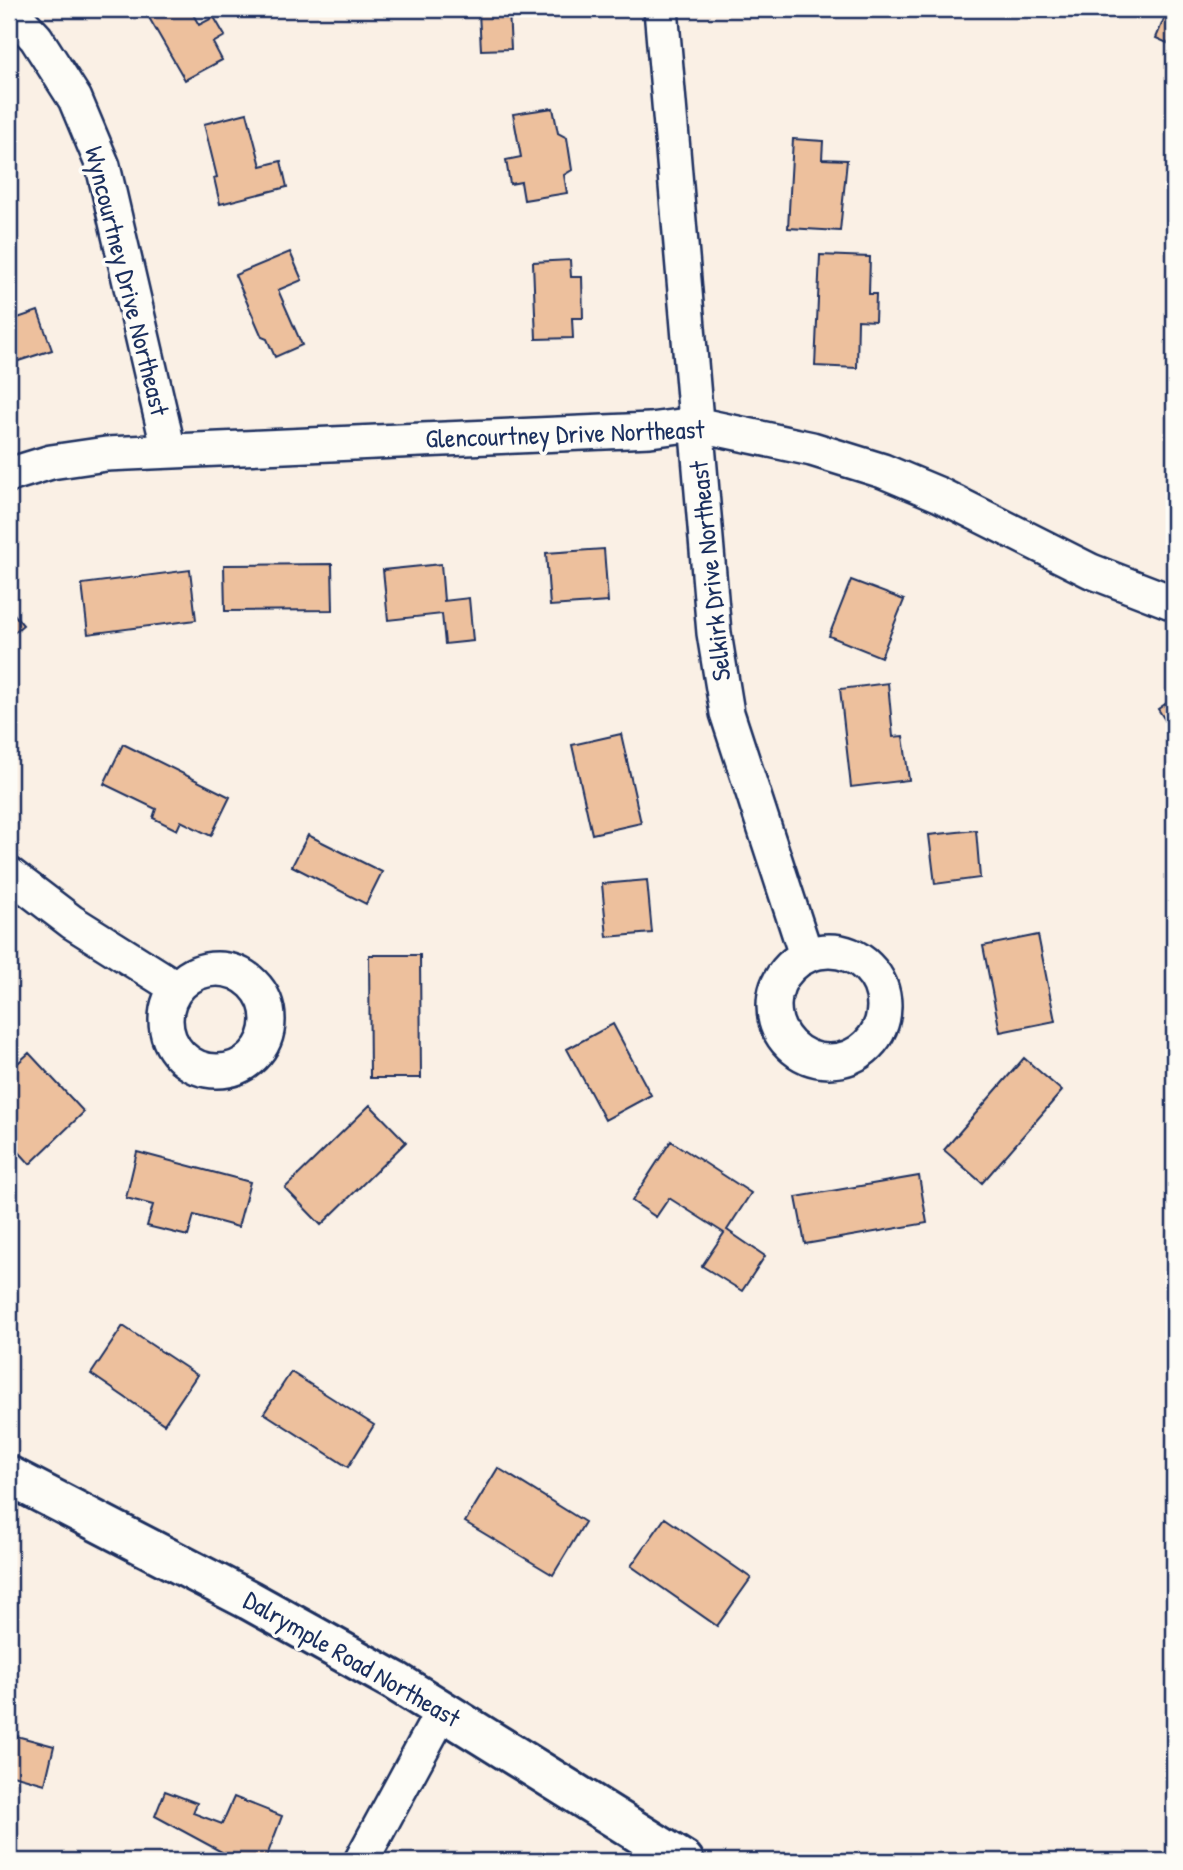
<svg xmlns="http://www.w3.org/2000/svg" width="1183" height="1870" font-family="'Patrick Hand',sans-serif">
<rect width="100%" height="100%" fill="#faf0e5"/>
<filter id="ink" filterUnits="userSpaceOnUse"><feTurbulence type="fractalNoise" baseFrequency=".0143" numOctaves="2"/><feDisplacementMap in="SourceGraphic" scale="14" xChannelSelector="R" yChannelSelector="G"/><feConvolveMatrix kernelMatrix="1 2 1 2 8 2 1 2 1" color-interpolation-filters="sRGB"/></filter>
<g filter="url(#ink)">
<path fill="#edc09d" stroke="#1b2f5e" stroke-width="2" d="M144 9H190L199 25 214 17 225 36 213 43 222 60 185 80Z
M466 9H533V10H509L511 49 481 50 479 12 466 13Z
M1168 9H1174V46L1156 38Z
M1174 49V66L1168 64Z
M553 108 558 133 567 138 572 170 564 175 567 193 524 200 521 182 510 184 506 160 521 157 513 114Z
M247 113 261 166 281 161 287 187 220 204 214 178 217 177 204 124Z
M793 139 823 141 822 159 847 160 840 231 788 228Z
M290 252 302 280 278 290 302 345 275 357 267 339 262 337 235 275Z
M820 255 870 257 869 294H876L875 321 858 320 857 368 815 366Z
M570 260 571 277H582L583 318H572L573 338 536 339 533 262Z
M38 311 52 350 9 364V321Z
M604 549 608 602 550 606 546 553Z
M332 564 333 610 225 611 224 565Z
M441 564 444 601 469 598 473 641 445 644 442 614 388 620 383 570Z
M190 570 196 620 88 634 82 584Z
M851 580 904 600 881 657 829 636Z
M9 608 23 625 9 637Z
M888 683 893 737 903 736 909 780 851 787 840 689Z
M1174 698V734L1158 709Z
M621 734 641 823 592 834 572 745Z
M123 744 230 797 211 836 181 821 177 830 153 818 156 809 104 784Z
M976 830 980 878 935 884 929 835Z
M308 835 382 872 366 904 292 866Z
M647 880 652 933 607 937 602 884Z
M1038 935 1055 1021 1000 1032 983 946Z
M369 955H420L421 1078H370Z
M613 1024 651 1095 605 1120 567 1049Z
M29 1053 84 1112 30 1164 9 1141V1071Z
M1024 1058 1062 1091 982 1183 944 1150Z
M370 1105 406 1142 321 1225 285 1188Z
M671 1141 751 1193 727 1230 765 1256 742 1291 702 1266 724 1233 669 1198 656 1217 632 1201Z
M137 1152 250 1182 238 1227 194 1215 188 1236 147 1226 153 1205 126 1198Z
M919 1176 927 1223 805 1244 796 1197Z
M123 1326 197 1375 164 1424 91 1374Z
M291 1372 374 1425 348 1467 264 1413Z
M498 1468 585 1522 553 1575 465 1522Z
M665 1518 751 1578 717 1626 631 1566Z
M9 1734 54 1746 45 1784 9 1774Z
M165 1791 197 1803 193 1813 222 1824 234 1797 282 1816 265 1861H229L231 1857 155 1816Z"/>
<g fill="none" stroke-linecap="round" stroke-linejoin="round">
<defs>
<path id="street" d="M9 9 36 38 75 99 103 166 169 451
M661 9 714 633 727 713 806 955
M9 475 51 462 106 454 650 430 695 424 812 449 883 471 938 494 1091 571 1174 603
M9 874 72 922 177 988
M774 1006a55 55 0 1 1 110 0a55 55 0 1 1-110 0Z
M166 1020a51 51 0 1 1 102 0a51 51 0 1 1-102 0Z
M361 1861 443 1710"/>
<path id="secondary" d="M9 1476 249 1600 395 1681 684 1861"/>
</defs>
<use href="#street" stroke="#1b2f5e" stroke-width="38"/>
<use href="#secondary" stroke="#1b2f5e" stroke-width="44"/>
<use href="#street" stroke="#fdfcf7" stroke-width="33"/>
<use href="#secondary" stroke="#fdfcf7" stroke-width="38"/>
</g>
</g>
<g text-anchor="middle" stroke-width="7" stroke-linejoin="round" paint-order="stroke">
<g font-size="26" fill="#1b2f5e" stroke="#fdfcf7">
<text transform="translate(127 281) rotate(76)" y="9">Wyncourtney Drive Northeast</text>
<text transform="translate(565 434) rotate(-2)" y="9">Glencourtney Drive Northeast</text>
<text transform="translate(710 571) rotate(-96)" y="9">Selkirk Drive Northeast</text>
<text transform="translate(352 1659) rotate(30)" y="9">Dalrymple Road Northeast</text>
</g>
</g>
<rect width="1183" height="1870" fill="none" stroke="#fdfcf7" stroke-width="35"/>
<rect x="18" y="18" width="1148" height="1835" fill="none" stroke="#1b2f5e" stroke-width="2.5" filter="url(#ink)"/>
</svg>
